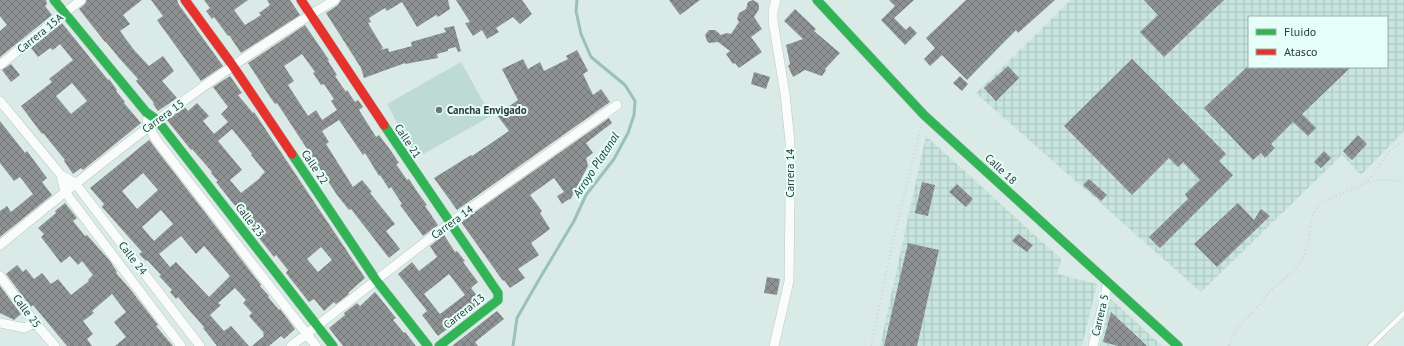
<svg xmlns="http://www.w3.org/2000/svg" width="1404" height="346" font-family="'PT Sans',sans-serif">
<defs>
<pattern id="industrial-grid" width="8" height="8" patternUnits="userSpaceOnUse"><rect width="8" height="8" fill="#c7e4dd"/><path d="M0 4h8M4 0v8" fill="none" stroke="#abc4be"/></pattern>
<pattern id="building-cross-hatch" width="8" height="8" patternUnits="userSpaceOnUse"><rect width="8" height="8" fill="#8e9293"/><path d="M0 0l8 8M0 8l8-8" fill="none" stroke="#747879"/></pattern>
</defs>
<rect width="100%" height="100%" fill="#daebe7"/>
<path fill="url(#industrial-grid)" fill-rule="evenodd" d="M1071 0H1404V131L1361 175 1342 155 1201 292 976 93ZM1249 17H1387V67H1249Z
M926 136 1061 259 1057 274 1097 284 1082 346H880Z
M1110 298 1162 346H1100Z"/>
<path fill="#bddad4" d="M461 62 491 116 416 158 387 104Z"/>
<g fill="none" stroke-linecap="round" stroke-linejoin="round">
<path stroke="#9ac0b7" stroke-width="3" d="M513 346 517 318 537 283 574 221 586 195 614 159 628 133 634 115 635 101 625 85 591 57 581 34 576 11 577 0"/>
</g>
<path fill="url(#building-cross-hatch)" fill-rule="evenodd" d="M0 0H46L47 4 45 6 52 15 0 57V31L7 25 0 16Z
M87 0H142L123 15 130 24 120 31 134 50 149 66 163 56 174 71 162 81 177 98 158 111 153 104 154 103 136 81 138 79 119 58 106 42H105L79 9 85 4Z
M151 0H177L179 5 223 66 201 81 157 20 163 16Z
M204 0H248L234 10 245 25 261 15 259 13 270 5 267 0H290L300 15 241 53 229 35 228 36 214 17 212 19 206 11 210 8Z
M341 0H448L450 9 438 17 436 15 417 27 402 2 387 11 385 8 369 18 371 22 368 23 383 48 380 50 388 48 389 52 412 46 411 42 446 32 444 28 454 26 461 51 458 52 456 47 448 49V51L437 54 438 58 405 64V63L364 78 361 68 326 13 338 5Z
M456 0H522L532 14 520 24 513 17 496 28 499 32 487 39 482 30 473 36 465 23 470 22Z
M669 0H700L680 15Z
M753 0 758 3 759 6V9L754 17 762 29 751 37 762 52 739 68 735 63 733 64 726 54 730 51 718 42 709 43 707 41 705 35 709 30H715L721 35 727 33 731 34 739 22 737 19 739 13 746 9 748 2Z
M889 0H914L894 18 906 30 910 26 917 33 905 45 881 20 895 6Z
M966 0H1055L1018 33 1016 30 967 80 942 55 930 66 924 59 935 48 926 38Z
M1144 0H1224L1164 57 1140 32 1158 15Z
M795 9 816 29 814 31 840 53 825 69 826 70 822 76 805 70 793 77 788 66 790 64 786 45 803 39 784 21Z
M62 23 108 80 109 79 117 90 116 91 125 102 124 103 141 123 83 170 81 168 73 174 64 161 65 160 43 133 42 134 21 106 52 82 49 79 73 60 60 44 53 50 50 48 38 57 31 48ZM72 83 87 101 71 114 56 96Z
M305 25 329 60 328 61 337 75 335 76 346 92 347 90 355 102 358 100 363 107 359 110 376 137 379 135 391 151 399 163 396 164 407 180 409 179 418 193 427 205 425 206 438 225 423 236 400 205 402 204 391 187 389 189 380 175 379 176 365 153 363 155 339 120 322 131 329 142 326 144 353 187 362 180 372 192 370 193 395 224 386 231 400 249 389 258 351 209 349 210 337 195 298 135 277 103 275 104 270 97 248 63ZM302 54 315 72 313 73 321 85 324 84 334 99 331 101 337 110 322 120 316 110 308 116 288 85 294 81 284 66Z
M577 50 588 71 583 74 593 95 601 89 610 102 457 210 434 178 471 155 472 156 509 131 497 115 518 100 502 69 523 59 528 69 540 62 544 71 568 59 566 56Z
M1132 59 1226 154 1219 161 1233 175 1160 248 1149 237 1188 199 1185 194 1200 180 1183 162 1178 167 1169 158 1132 195 1064 126Z
M11 64 20 75 11 82 2 70Z
M1008 66 1019 78 996 101 984 88Z
M1247 67H1351L1302 114 1316 128 1308 136 1293 122 1271 144 1275 148 1265 158 1261 153 1253 160 1204 108Z
M754 72 770 77 766 89 751 84Z
M230 76 242 93 238 95 253 113 254 112 365 278 348 293 349 294 336 304 334 302 324 311 314 299 309 302 286 273 288 270 276 255 274 257 259 238 260 237 241 211 240 212 216 182 218 181 211 173 212 172 192 149 191 150 167 120 185 107 188 111 197 103 209 116 203 121 214 134 228 122 221 114 228 107 213 87ZM232 129 252 154 251 155 265 172 260 177V178L241 193 230 180 242 170 218 141ZM321 247 332 260 318 272 307 259Z
M960 76 968 84 962 91 953 83Z
M609 118 612 123 586 143 593 153 586 158 588 166 570 200 569 199 562 204 557 196 564 192 554 178 530 195 542 211 540 213 550 229 531 243 539 255 518 269 525 278 510 288 504 280 503 281 461 222Z
M0 121 25 153 27 151 47 178 42 182 52 195 0 237V211L7 206 11 212 33 194 20 177 14 181 0 163Z
M1358 135 1367 144 1352 160 1343 151Z
M149 140 261 285 260 286 269 296 268 297 279 310 280 309 295 329 284 339 281 336 269 346H252L264 336 263 334 264 333 249 316 252 313 243 303 246 300 235 288 218 303 221 305 210 315 224 331 231 326 249 346H217L203 328 204 327 189 310 178 297 176 299 170 292 172 290 159 276 161 275 147 260 146 261 139 254 142 252 102 207 104 204 90 188ZM143 173 158 190 137 209 122 191ZM161 210 173 224 154 241 142 227ZM181 236 196 254 204 246 230 276 209 297 176 262 170 267 159 254Z
M1324 151 1331 158 1321 168 1314 162Z
M1089 179 1107 195 1101 201 1083 185Z
M922 182 935 185 928 216 915 213Z
M957 184 973 199 966 207 949 192Z
M65 203 77 218 73 221 85 236 87 235 110 261 117 272 116 273 130 289 158 325 156 326 173 346H115L126 337 114 322 126 312 112 294 92 311 94 313 83 321 93 334 87 339 92 346H67L33 305 31 307 6 274 17 265 23 272 26 269 34 279 42 273 51 284 58 279 71 295 89 281 88 280 93 275 82 261 78 265 70 256 61 263 41 237 44 234 38 228 56 213 55 211Z
M1238 203 1254 220 1261 209 1270 216 1217 267 1194 244Z
M1018 234 1033 245 1027 252 1012 241Z
M444 235 455 252 457 251 465 261 463 262 478 282 471 288 482 302 438 336 422 315 427 311 398 274 412 262 419 271 437 257 430 246ZM449 274 465 295 440 314 424 294Z
M908 243 939 250 917 346H884Z
M767 277 780 279 777 295 764 293Z
M0 286 21 314 14 320 0 313Z
M375 292 396 318 393 320 404 333 405 332 416 346H343L329 328 345 315 344 313 357 303 360 306Z
M497 311 504 319 475 342 478 346H452Z
M1111 312 1147 346H1118L1103 342Z"/>
<g fill="none" stroke-linecap="round" stroke-linejoin="round">
<defs>
<path id="lane" d="M1370 346 1404 313"/>
<path id="street" d="M0 65 81 0
M0 101 61 175 75 183 200 346
M147 120 148 126 157 141 316 346
M61 175 65 192 181 346
M0 245C107 157 216 71 335 0
M0 276 35 323 55 346
M0 323 24 328 35 323
M291 346 450 223 617 105
M774 346 789 281 790 199V141L785 94 773 21V11L776 0
M1093 346 1108 283"/>
<path id="fast" d="M54 0 146 112 157 120 333 346
M817 0 924 115 1178 346
M384 125 498 293V300L439 346
M292 154 376 280 428 346"/>
<path id="jam" d="M185 0 233 66 292 154
M301 0 384 125"/>
</defs>
<use href="#lane" stroke="#bac7c4" stroke-width="5.5"/>
<use href="#street" stroke="#bac7c4" stroke-width="10"/>
<use href="#fast" stroke="#bac7c4" stroke-width="10"/>
<use href="#jam" stroke="#bac7c4" stroke-width="10"/>
<path stroke="#cfd3d3" stroke-width="2" stroke-dasharray="1 3" stroke-linecap="butt" d="M1362 185C1379 178 1386 179 1404 182
M871 346 893 241 921 127
M1229 346 1237 328 1258 306 1270 291 1293 271 1303 259 1308 244 1312 216 1316 209 1323 201 1356 188 1368 180 1375 173 1388 152 1404 140"/>
<use href="#lane" stroke="#f9fcfb" stroke-width="4.5"/>
<use href="#street" stroke="#f9fcfb" stroke-width="9"/>
<use href="#fast" stroke="#30b455" stroke-width="9"/>
<use href="#jam" stroke="#e5322d" stroke-width="9"/>
</g>
<circle fill="#6a7875" stroke="#e5fef8" stroke-width="1.5" cx="439" cy="110" r="4"/>
<g text-anchor="middle" stroke-width="4" stroke-linejoin="round" paint-order="stroke">
<g font-size="11" fill="#2e3a37" stroke="#e5fef8">
<text transform="translate(40 33) rotate(-39)" y="4">Carrera 15A</text>
<text transform="translate(163 116) rotate(-36)" y="4">Carrera 15</text>
<text transform="translate(408 141) rotate(56)" y="4">Calle 21</text>
<text transform="translate(315 167) rotate(56)" y="4">Calle 22</text>
<text transform="translate(1001 169) rotate(43)" y="4">Calle 18</text>
<text transform="translate(790 173) rotate(-90)" y="4">Carrera 14</text>
<text transform="translate(250 220) rotate(52)" y="4">Calle 23</text>
<text transform="translate(452 222) rotate(-36)" y="4">Carrera 14</text>
<text transform="translate(133 258) rotate(52)" y="4">Calle 24</text>
<text transform="translate(27 311) rotate(53)" y="4">Calle 25</text>
<text transform="translate(464 311) rotate(-38)" y="4">Carrera 13</text>
<text transform="translate(1100 315) rotate(-77)" y="4">Carrera 5</text>
</g>
<g font-size="11" font-weight="bold" fill="#2e3a37" stroke="#e5fef8" text-anchor="start">
<text x="447" y="114">Cancha Envigado</text>
</g>
<g font-size="12" font-style="italic" fill="#0c3932" stroke="#e5fef8">
<text transform="translate(596 165) rotate(-57)" y="4">Arroyo Platanal</text>
</g>
</g>
<rect x="1248" y="16" width="140" height="52" fill="#e5fef8" stroke="#9cb0ab"/>
<rect x="1256" y="29" width="20" height="6" fill="#30b455" stroke="#9cb0ab"/>
<text x="1284" y="36" font-size="12" fill="#2e3a37">Fluido</text>
<rect x="1256" y="49" width="20" height="6" fill="#e5322d" stroke="#9cb0ab"/>
<text x="1284" y="56" font-size="12" fill="#2e3a37">Atasco</text>
</svg>
